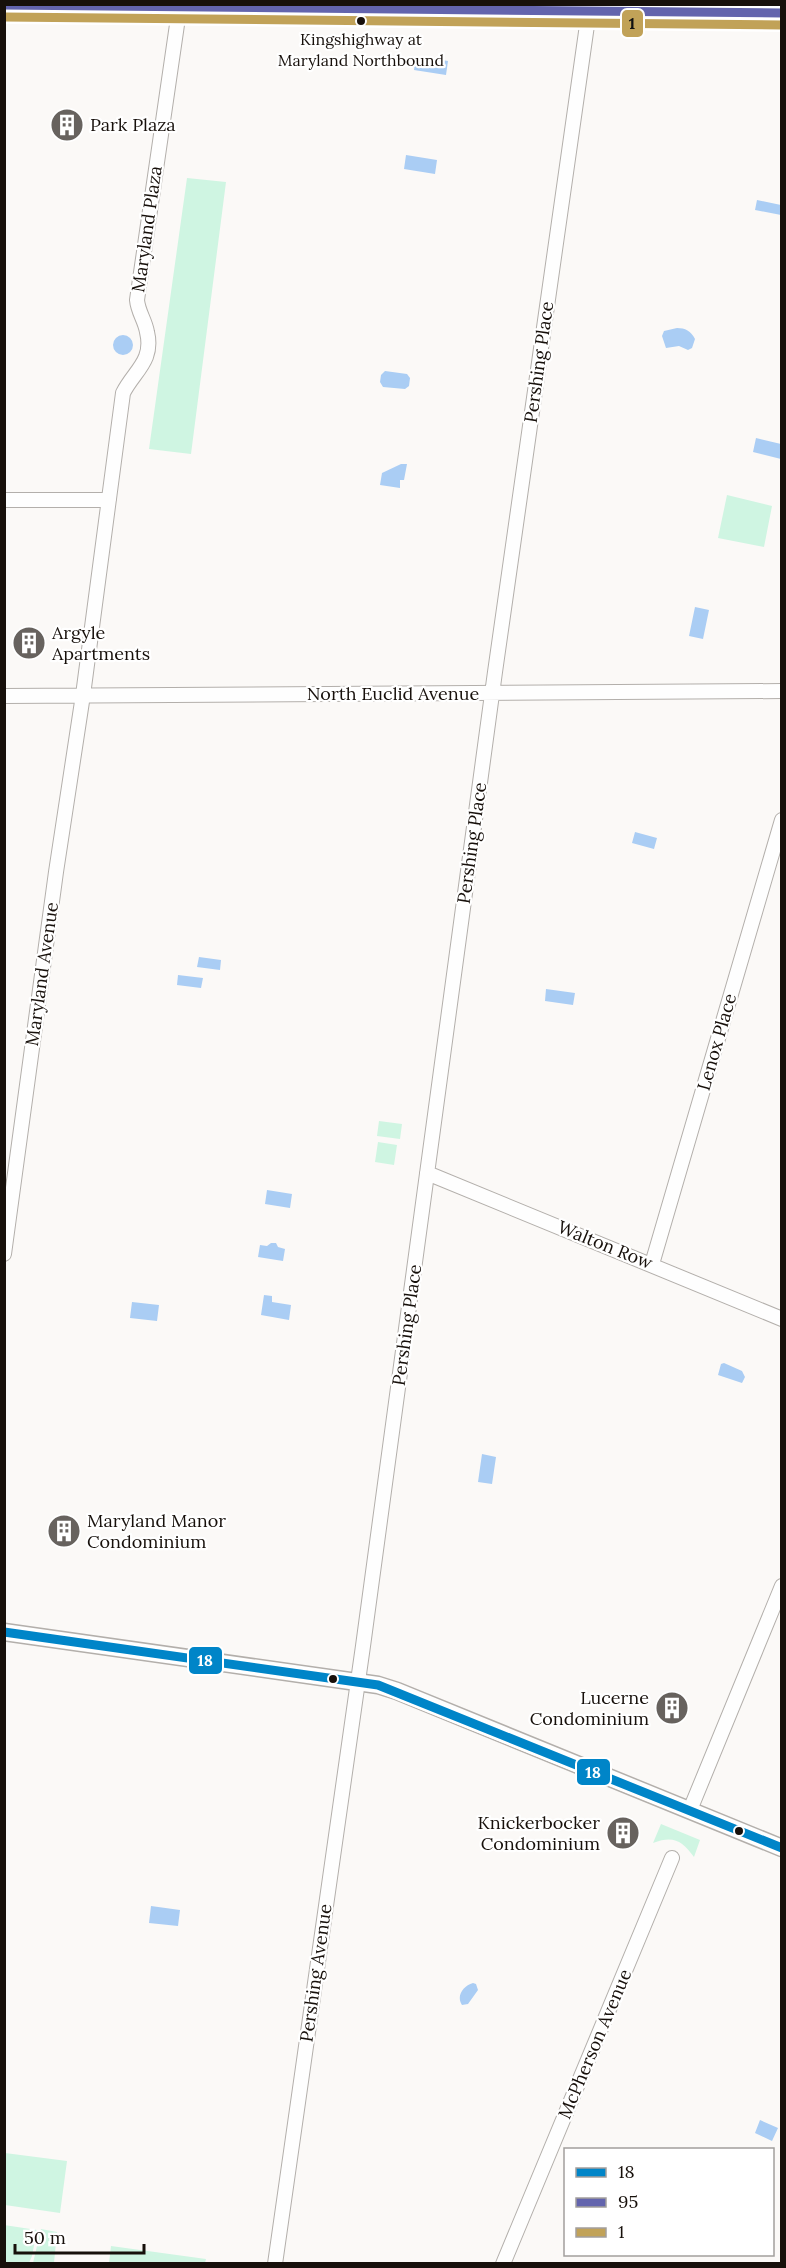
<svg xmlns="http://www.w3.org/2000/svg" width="786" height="2268" font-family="Lora,serif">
<rect width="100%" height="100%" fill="#fbf9f7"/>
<path fill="#cff5e2" d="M187 178 226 182 191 454 149 449Z
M727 495 772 506 764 547 718 538Z
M379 1121 402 1124 400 1139 377 1136Z
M378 1142 397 1145 394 1165 375 1162Z
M661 1824 700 1840 694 1857C682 1841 674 1835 653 1843Z
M5 2153 67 2161 60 2213 5 2205Z
M4 2225 37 2230 32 2256 29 2263H5Z
M41 2229 57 2232 54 2263H33Z
M111 2246 206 2259 205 2263H109Z"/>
<path fill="#aacdf4" d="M416 56 448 61 446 75 414 70Z
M406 155 437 160 435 174 404 169Z
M757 200 781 205V215L755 210Z
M677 328C685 328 691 331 695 339L692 348 688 350 679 346 666 348 662 336 664 331Z
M113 345a10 10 0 1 1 20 0a10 10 0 1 1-20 0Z
M385 371 407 374 410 378 409 386 405 389 383 387 380 382 381 375Z
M756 438 781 444V459L753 452Z
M401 464H407L404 480H400V488L380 485 382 473Z
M695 607 709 610 703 639 689 636Z
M635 832 657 838 654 849 632 843Z
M199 957 221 960 220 970 197 967Z
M178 975 203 978 201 988 177 985Z
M546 989 575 993 573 1005 545 1001Z
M267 1190 292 1194 290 1208 265 1204Z
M271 1243H276L278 1247 285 1249 283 1261 258 1257 260 1245 267 1246Z
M264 1295 272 1296V1302L291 1305 289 1320 261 1315Z
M132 1302 159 1305 157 1321 130 1318Z
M724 1363 742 1371 745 1377 742 1383 718 1375 721 1364Z
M482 1454 496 1457 492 1484 478 1482Z
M151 1906 180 1910 178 1926 149 1923Z
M473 1983 476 1984 478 1990 468 2004 462 2005C456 1996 463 1986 473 1983Z
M760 2120 778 2128 772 2141 755 2133Z"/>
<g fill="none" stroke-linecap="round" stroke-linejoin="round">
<defs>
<path id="minor" d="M4 500H109
M4 696 782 691
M427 1173 782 1319
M4 1254 56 872 83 695 123 393C134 371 154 361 147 332 145 320 138 312 137 300L180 4
M652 1264 782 820
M690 1810 782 1586
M275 2264 363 1646 495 672 590 4
M503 2264 672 1858"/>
<path id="tertiary" d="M4 1632 378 1685 397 1691 782 1848"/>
<path id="primary" d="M4 5 782 13"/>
</defs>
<use href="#minor" stroke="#b3afab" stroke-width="16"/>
<use href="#tertiary" stroke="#b3afab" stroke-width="19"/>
<use href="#primary" stroke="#b3afab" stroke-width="23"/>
<use href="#minor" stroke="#fefefe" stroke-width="14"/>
<use href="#tertiary" stroke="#fefefe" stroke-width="16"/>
<use href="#primary" stroke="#fefefe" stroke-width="21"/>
<defs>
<path id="bus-1" d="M4 1632 378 1685 782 1848"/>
<path id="bus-2" d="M4 5 782 13"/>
<path id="bus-3" d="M4 17 782 25"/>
</defs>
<use href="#bus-1" stroke="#fff" stroke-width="14"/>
<use href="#bus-2" stroke="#fff" stroke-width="14"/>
<use href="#bus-3" stroke="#fff" stroke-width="14"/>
<use href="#bus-1" stroke="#0085c8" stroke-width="9"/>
<use href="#bus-2" stroke="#6364ad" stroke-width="9"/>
<use href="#bus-3" stroke="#c1a258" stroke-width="9"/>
</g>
<defs>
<symbol id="building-disc" viewBox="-11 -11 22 22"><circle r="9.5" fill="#67625e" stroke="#fff"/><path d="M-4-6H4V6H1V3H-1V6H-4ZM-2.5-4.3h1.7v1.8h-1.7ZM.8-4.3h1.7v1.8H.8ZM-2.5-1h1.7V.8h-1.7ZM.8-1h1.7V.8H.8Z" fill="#fff"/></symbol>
</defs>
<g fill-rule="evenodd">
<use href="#building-disc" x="48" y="106" width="38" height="38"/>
<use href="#building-disc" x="10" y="624" width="38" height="38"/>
<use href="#building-disc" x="45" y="1512" width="38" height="38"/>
<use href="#building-disc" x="653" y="1689" width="38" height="38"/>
<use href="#building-disc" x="604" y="1814" width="38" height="38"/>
</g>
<g fill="#17100b" stroke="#fff" stroke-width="2">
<circle cx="361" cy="21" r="5"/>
<circle cx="333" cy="1679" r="5"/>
<circle cx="739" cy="1831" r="5"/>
</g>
<g text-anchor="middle" stroke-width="4.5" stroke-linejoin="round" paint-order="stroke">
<g font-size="16" fill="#17100b" stroke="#fff">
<text x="361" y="45">Kingshighway at<tspan x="361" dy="21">Maryland Northbound</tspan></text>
</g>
<g font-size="18" fill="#17100b" stroke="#fff" text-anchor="start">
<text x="90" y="131">Park Plaza</text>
<text x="52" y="639">Argyle<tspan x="52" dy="21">Apartments</tspan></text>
<text x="87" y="1527">Maryland Manor<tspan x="87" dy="21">Condominium</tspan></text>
<text x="649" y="1704" text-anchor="end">Lucerne<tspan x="649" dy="21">Condominium</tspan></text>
<text x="600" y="1829" text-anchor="end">Knickerbocker<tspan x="600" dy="21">Condominium</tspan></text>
</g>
<g font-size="18" fill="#17100b" stroke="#fff">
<text transform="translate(147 229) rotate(-82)" y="6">Maryland Plaza</text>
<text transform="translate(539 362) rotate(-82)" y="6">Pershing Place</text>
<text x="393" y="700">North Euclid Avenue</text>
<text transform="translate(472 843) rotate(-82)" y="6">Pershing Place</text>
<text transform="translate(42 974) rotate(-82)" y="6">Maryland Avenue</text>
<text transform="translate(717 1042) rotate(-74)" y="6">Lenox Place</text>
<text transform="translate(605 1245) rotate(22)" y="6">Walton Row</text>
<text transform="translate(407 1325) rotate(-82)" y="6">Pershing Place</text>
<text transform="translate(316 1973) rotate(-82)" y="6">Pershing Avenue</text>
<text transform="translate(595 2044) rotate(-67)" y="6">McPherson Avenue</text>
</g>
</g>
<g stroke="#fff" stroke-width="2">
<rect x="621" y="9" width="23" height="29" rx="6" fill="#c1a258"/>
<rect x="188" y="1646" width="35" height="29" rx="6" fill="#0085c8"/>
<rect x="576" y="1758" width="35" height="28" rx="6" fill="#0085c8"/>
</g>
<g font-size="16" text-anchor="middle" font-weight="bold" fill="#fff">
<text x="205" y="1666">18</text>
<text x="593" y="1778">18</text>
</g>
<g font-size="16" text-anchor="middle" font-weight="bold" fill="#111">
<text x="632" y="29">1</text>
</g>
<rect width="786" height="2268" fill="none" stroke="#17100b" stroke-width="12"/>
<rect x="564" y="2148" width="210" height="108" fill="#ffffff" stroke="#a29f9d" stroke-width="1.5"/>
<rect x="576" y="2168" width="30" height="9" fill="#0085c8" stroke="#a29f9d" stroke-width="1.5"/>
<text x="618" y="2178" font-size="18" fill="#17100b">18</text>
<rect x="576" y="2198" width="30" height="9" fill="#6364ad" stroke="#a29f9d" stroke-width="1.5"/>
<text x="618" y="2208" font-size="18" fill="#17100b">95</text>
<rect x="576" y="2228" width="30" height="9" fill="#c1a258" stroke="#a29f9d" stroke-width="1.5"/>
<text x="618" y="2238" font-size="18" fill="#17100b">1</text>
<path d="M15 2244v9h129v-9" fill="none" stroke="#17100b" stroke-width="3"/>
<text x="24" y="2244" font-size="18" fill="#17100b" stroke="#ffffff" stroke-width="4.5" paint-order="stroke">50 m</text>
</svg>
